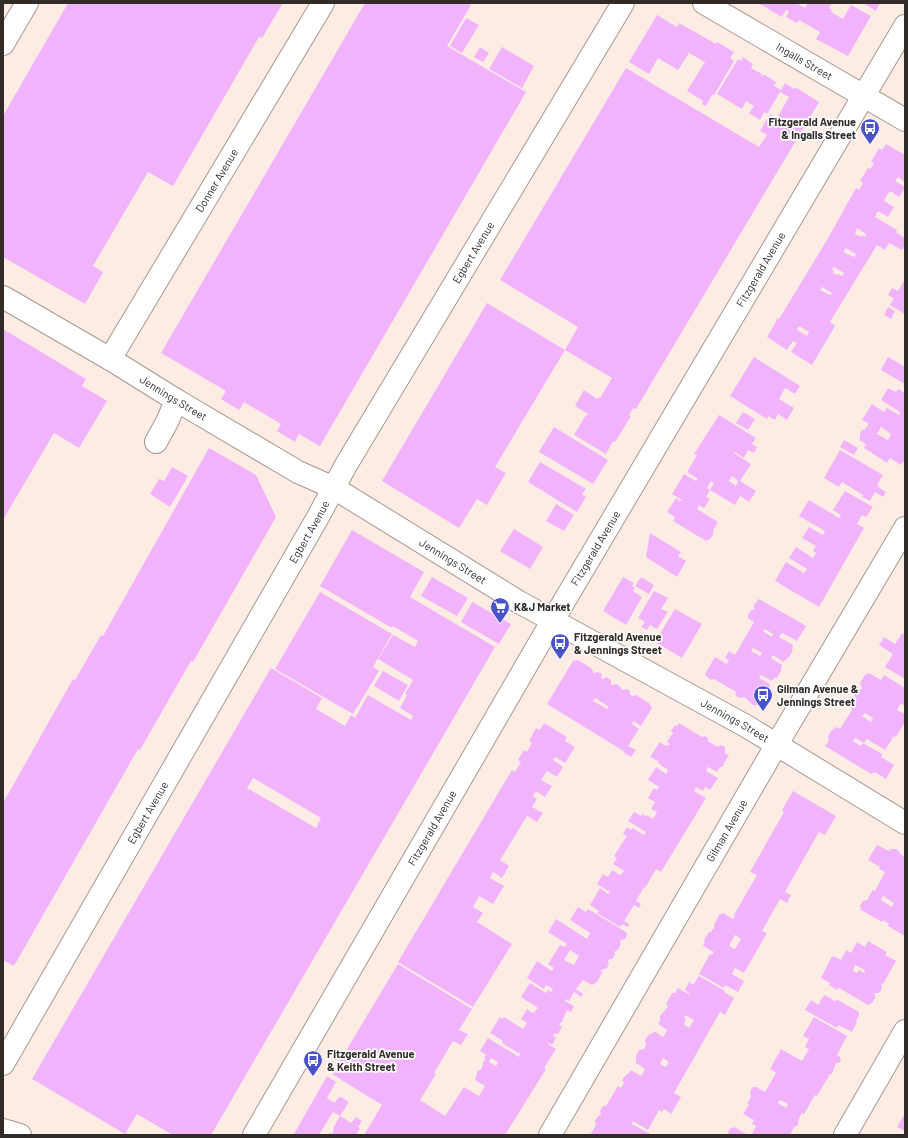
<svg xmlns="http://www.w3.org/2000/svg" width="908" height="1138" font-family="Barlow,sans-serif">
<rect width="100%" height="100%" fill="#fdece4"/>
<path fill="#f2b3fd" fill-rule="evenodd" d="M68 3H283L262 38 259 37 173 186 148 172 93 266 103 272 85 304 3 257V116Z
M365 3H467L471 5 447 46 526 92 320 446 299 434 295 442 277 431 281 424 244 402 239 410 221 399 226 391 161 353Z
M758 3H799L798 4 805 8 808 3H832L829 8 832 10 831 12 843 19 851 5 871 16 848 56 816 39 820 32 799 20 797 23 786 17 789 11 786 10 782 17Z
M863 3H880L876 11Z
M657 15 677 27 679 23 716 44 717 42 734 52 730 58 734 61 714 95H712L706 106 702 104 703 101 687 91 705 62 689 53 678 70 658 58 649 74 629 62Z
M466 18 479 25 462 53 450 46Z
M480 47 489 53 483 62 474 57Z
M502 47 534 66 522 88 489 69Z
M743 57 753 64 751 68 762 74 761 76 765 75 776 82 774 86 781 90 785 83 794 89 795 87 819 102 636 409 633 408 629 415 631 416 619 436 615 442 613 441 606 454 574 435 586 415 587 416 588 414 575 406 584 390 597 399 599 397 600 398 612 378 565 350 578 327 500 280 626 68 759 147 767 135 760 131 770 114 777 118 789 97 780 92 767 114 764 112 760 120 749 113 754 106 746 101 742 109 717 94 738 59 741 61Z
M886 144 905 155V182L898 177 895 181 905 187V188L899 197 890 191 886 197 884 201 894 207 888 217 878 211 875 217 897 230 896 232 905 238V246L902 250 889 243 885 250 877 245 830 322 835 326 812 365 791 352 797 343 793 341 787 350 767 337 778 318 779 319 827 240 856 188 859 190 863 183 860 181 868 168 870 169 874 164 871 162 879 148 882 150ZM857 228 866 234 865 237 861 235V237L855 234ZM846 248 856 254 854 257 845 253 844 251ZM834 267 844 273 842 276 838 274 837 275 833 273 834 271 832 270ZM822 287 832 293 830 295 820 290ZM799 326 809 332 807 336 797 330Z
M905 279V314L890 305 894 298 888 295 892 288 898 291Z
M487 303 565 350 495 467 506 473 487 505 477 499 459 528 382 481Z
M888 307 895 311 891 319 884 315Z
M3 329 86 379 82 386 107 401 79 448 54 433 3 520Z
M754 357 800 386 795 394 785 388 779 399 794 408 787 420 778 414 775 420 768 416 767 419 730 396Z
M888 357 905 367V384L881 370Z
M888 388 896 392 898 389 905 393V460L901 465 890 458 887 463 864 448 866 444 859 440 860 438V433L862 430 865 429 869 424 862 420 872 404 884 412 887 408 899 415 900 412 881 400ZM881 427 891 434 888 440 877 434Z
M743 412 755 419 748 430 736 423Z
M719 415 756 438 752 444 757 447 754 453 748 450 744 458 735 452 734 453 751 464 740 481 756 491 749 502 740 496 735 505 710 490 714 483 711 481 707 488 710 490 706 497 710 499 704 508 699 505 697 509 718 522 713 531V535L710 539 706 541 673 521 675 517 667 512 676 498 680 501 682 500 672 494 684 474 696 481 698 479 687 472 697 455 694 454ZM732 476 738 481 736 486 729 481Z
M554 427 608 460 593 484 539 452Z
M844 440 858 448 854 455 840 447Z
M209 448 256 475 276 517 193 662 191 661 140 750 138 749 14 966 3 960V803L73 679 75 680 101 635 103 636Z
M840 450 883 475 877 485 879 486 878 487 886 492 883 497 875 492 870 501 862 497 863 495 842 482 839 487 824 478Z
M540 462 586 489 582 494 586 497 577 512 528 482Z
M172 467 188 476 170 507 150 494 159 479 164 481Z
M845 491 873 507 866 517 862 515 857 524 864 528 819 607 775 581 786 562 804 573 807 569 789 558 796 547 813 558 816 553 813 551 816 546 802 538 809 527 823 535 825 531 799 516 809 500 839 518 841 515 833 510Z
M556 504 574 515 564 531 546 521Z
M514 529 543 547 530 569 500 551Z
M352 530 424 572 410 597 495 647 211 1135H173L137 1114 125 1134 32 1079 271 668 322 698 316 709 345 726 351 715 355 718 368 695 411 720 413 716 400 708 407 695 405 694 413 680 378 659 393 635 415 647 418 641 393 626 392 628 320 586ZM253 778 321 818 316 828 247 788Z
M650 533 681 552 678 556 686 561 677 577 646 557Z
M432 577 468 598 457 616 421 596Z
M623 577 634 583 632 586 635 588 633 591 642 597 626 625 603 611Z
M641 577 654 585 649 594 635 586Z
M654 591 668 598 661 609 668 612 657 629 650 625 647 630 641 627 645 622 638 618Z
M320 592 392 634 373 667 379 671 353 714 275 669Z
M759 599 806 626 797 641 782 633 779 637 793 645 792 652 789 657 783 662 773 655 771 658 782 665 781 671 777 678H774L772 681 761 675 759 678 770 684 769 686 771 689 768 695 764 694 765 699 762 704 758 705H753L744 697 740 698 735 695 736 692 714 679 711 680 707 677 705 674 715 657 727 664 729 660 725 658 729 651 735 655 754 622 748 618V615L751 610H754V605ZM765 629 773 634 772 637 763 631ZM753 648 762 653 760 656 751 651Z
M472 602 511 624 499 644 461 622Z
M675 609 702 624 682 658 655 642Z
M902 633 905 635V679L885 667 893 654 879 645 884 637 895 644Z
M578 660 591 668 594 673 598 672 602 674 601 678 603 679 607 677 611 680V684L612 685 617 684 623 690 627 689 630 691V694L632 696 636 695 649 703 652 708 641 726 633 721 632 724 639 729 628 746 636 750 631 757 624 753 625 752 547 704 573 661ZM595 698 609 707 607 709 593 701Z
M383 671 408 685 399 701 374 686Z
M869 673 881 680 884 675 905 688V706L901 703 897 710 905 714V722L896 737 894 736 885 750 867 739 864 743 855 738 853 741 861 746 863 743 882 754 881 757 894 765 886 779 875 772 871 774 825 746 829 741 828 736 831 731 837 727 840 729 852 710 848 704 852 699H856L854 694 857 690 862 689 860 683 865 675ZM865 713 873 718 871 722 862 716Z
M544 723 567 737 565 741 575 747 565 763 555 757 553 760 563 767 557 777 547 771 541 780 552 786 545 797 536 791 533 796 537 799 532 807 543 813 537 822 527 816 500 860 509 866 502 878 493 872 490 878 504 886 493 904 479 896 473 907 483 913 477 922 512 944 473 1007 398 962 512 770 515 772 521 762 518 760 524 750 527 752 530 746 532 743 529 741 536 728 540 730Z
M679 723 702 737 705 736 708 738V741L718 747 720 745 725 747V753L729 755 722 767H720L717 772 708 767 706 771 718 778 710 790 705 787 703 791 696 787 694 791 706 798 661 872 656 869 645 888 644 887 636 901 641 904 639 908 634 905 624 921 629 924 628 927 622 924 620 927 597 913 599 911 590 905 600 888 608 894 610 892 597 884 603 874 608 877 612 870 620 875 624 871 613 864 617 858 614 856 627 836 623 834 627 827 631 830 632 828 644 835 646 832 628 821 634 812 641 816 642 814 645 816 646 815 653 819 657 812 651 809 655 802 648 798 654 788 657 790 659 787 648 780 656 767 666 774 668 770 659 764 658 761 650 757 660 742 666 746 670 744 667 742 673 733 671 731 675 725 677 726Z
M793 791 836 816 825 835 819 832 785 892 791 895 787 903 780 899 762 931 767 933 744 973 735 968 732 974 744 981 738 992 725 985 724 988 699 974 710 954 712 955 714 952 703 946 705 942 704 940 709 932H711L713 929H714V925L719 915 723 913 733 919 735 915H734L757 875 750 872 784 812 782 810ZM735 935 741 939 735 949 729 946Z
M877 845 889 851 890 849H896L899 851 900 854 905 857V936L888 926 889 924 883 920 882 922 861 910 860 906 863 901 867 900 873 890 875 891 885 872 879 869 880 867 868 860ZM883 896 894 903 892 907 881 900Z
M578 907 586 912 588 909 626 932 627 935 625 939 621 940 620 942 621 944 618 950 614 952 615 954 612 959H610L608 961 609 964 607 968 604 969 602 970 601 969 602 973 597 982 592 985 583 980 576 989 583 994 581 997 574 992 569 1001 566 999 565 1001 574 1006 571 1012 567 1010 562 1022 559 1024 562 1027 558 1034 555 1033 553 1036 556 1038 552 1045 549 1043 548 1044 556 1049 544 1068 546 1069 505 1135H364L382 1105 332 1074 398 964 472 1009 459 1030 468 1034 461 1045 453 1041 434 1073 436 1074 420 1100 445 1116 464 1087 479 1096 485 1086 475 1080 478 1070H481L484 1061 486 1060 484 1059 486 1055 480 1051 488 1038 519 1057 520 1054 502 1043 503 1041 490 1033 500 1017 503 1019 504 1017 523 1029 527 1023 521 1019 527 1009 533 1013 538 1008 521 997 530 983 546 993 548 990 551 992 553 989 546 985 544 989 527 978 537 961 552 971 554 968 548 964 560 945 565 947 567 944 548 932 556 919 587 939 590 933 570 920ZM570 950 579 956 574 965 564 960ZM491 1058 498 1062 496 1066 489 1062Z
M868 941 887 952 885 955 896 961 883 984 881 983 882 988 879 993H875V998L872 1003 868 1005 839 988 837 990 829 985 830 983 821 978 831 958 834 956 841 960 846 950 851 953 857 942 865 947ZM855 965 865 970 864 973 859 970 857 973 853 971Z
M699 976 725 991 724 992 734 998 725 1015 720 1012 674 1093 681 1097 671 1114 664 1109 662 1112 659 1110 648 1130 633 1121 632 1124 652 1135H590L596 1125 595 1121 598 1116 601 1115 600 1111 603 1106H606L618 1086 621 1088 624 1083 622 1080 626 1075 628 1074 631 1070 641 1076 642 1075 645 1069 636 1063V1056L639 1050 644 1049 646 1045 645 1040 648 1035 653 1033 654 1031 663 1037 665 1034 667 1030 658 1024 660 1021V1016L667 1008 668 1006 666 1004 672 993H675L678 988 690 995 688 992 685 990 689 982 693 985ZM685 1015 694 1020 689 1028 684 1024 686 1019 684 1018ZM663 1058 669 1062 666 1067 660 1064Z
M825 995 835 1001 838 1000 859 1012V1015L856 1021 857 1022 852 1032 838 1025 837 1028 805 1010 811 1000 819 1005 820 1001Z
M814 1017 847 1036 837 1055 840 1057 841 1060 839 1063H836L832 1074H830L817 1096 815 1095 804 1114 802 1113 799 1118 798 1125 794 1127 790 1135H753L752 1134 756 1126 752 1124 754 1120 743 1114 749 1105 747 1104 751 1097 750 1092 753 1087H756L765 1092 776 1073 770 1069 781 1049 802 1061 809 1049 805 1047 809 1039 803 1036ZM780 1100 788 1104 786 1108 778 1103Z
M327 1076 336 1082 327 1098 335 1103 338 1098 341 1097 349 1102 340 1116 333 1112 319 1135H296L294 1134Z
M905 1113V1131L897 1127Z
M340 1116 351 1123 356 1117 362 1121 358 1127 360 1128 356 1135H328L330 1133 332 1134 334 1129 333 1128Z
M734 1127 748 1135H729L728 1132 730 1129Z"/>
<g fill="none" stroke-linecap="round" stroke-linejoin="round">
<defs>
<g id="minor">
<path id="s1" d="M704 3 905 120"/>
<path d="M3 44 27 3"/>
<path id="s2" d="M3 297 110 359 176 400 298 472 334 488 519 602 746 726 905 823"/>
<path id="s3" d="M110 359 323 3"/>
<path d="M156 442 168 420 176 400"/>
<path id="s4" d="M3 1064 318 517 346 465 623 3"/>
<path id="s5" d="M254 1135 540 642 905 26"/>
<path id="s6" d="M550 1135 777 744 905 528"/>
<path d="M845 1135 905 1031"/>
</g>
<path id="major" d="M3 1130 20 1135"/>
</defs>
<use href="#minor" stroke="#a89891" stroke-width="24"/>
<use href="#major" stroke="#a89891" stroke-width="24"/>
<use href="#minor" stroke="#fff" stroke-width="22"/>
<use href="#major" stroke="#fff" stroke-width="22"/>
</g>
<defs>
<symbol id="bus-pin" viewBox="-11 -11 22 30"><path d="M0 17L-7.5 6A9.5 9.5 0 1 1 7.5 6Z" fill="#4b53c9" stroke="#fdfdfd"/><path d="M-5-6H5V4H4V6H2V4H-2V6H-4V4H-5ZM-3.5-4V0h7V-4ZM-3.5 1.2v1.5H-2V1.2ZM2 1.2v1.5H3.5V1.2Z" fill="#fff"/></symbol>
<symbol id="supermarket-pin" viewBox="-11 -11 22 30"><path d="M0 17L-7.5 6A9.5 9.5 0 1 1 7.5 6Z" fill="#4b53c9" stroke="#fdfdfd"/><path d="M-6-5.5h2.5l.6 2H6L4.5 2H-2.5L-4.4-4H-6ZM-1.5 3.2a1.3 1.3 0 1 0 .1 0ZM3 3.2a1.3 1.3 0 1 0 .1 0Z" fill="#fff"/></symbol>
</defs>
<g fill-rule="evenodd">
<use href="#bus-pin" x="859" y="117" width="22" height="30"/>
<use href="#supermarket-pin" x="489" y="596" width="22" height="30"/>
<use href="#bus-pin" x="549" y="632" width="22" height="30"/>
<use href="#bus-pin" x="752" y="684" width="22" height="30"/>
<use href="#bus-pin" x="302" y="1049" width="22" height="30"/>
</g>
<g text-anchor="middle" stroke-width="3.5" stroke-linejoin="round" paint-order="stroke">
<g font-size="11" fill="#322c29" stroke="#fdfdfd">
<text dy="4" stroke="none"><textPath href="#s1" startOffset="116">Ingalls Street</textPath></text>
<text dy="4" stroke="none"><textPath href="#s3" startOffset="208">Donner Avenue</textPath></text>
<text dy="4" stroke="none"><textPath href="#s4" startOffset="938">Egbert Avenue</textPath></text>
<text dy="4" stroke="none"><textPath href="#s5" startOffset="1003">Fitzgerald Avenue</textPath></text>
<text dy="4" stroke="none"><textPath href="#s2" startOffset="198">Jennings Street</textPath></text>
<text dy="4" stroke="none"><textPath href="#s4" startOffset="614">Egbert Avenue</textPath></text>
<text dy="4" stroke="none"><textPath href="#s5" startOffset="679">Fitzgerald Avenue</textPath></text>
<text dy="4" stroke="none"><textPath href="#s2" startOffset="522">Jennings Street</textPath></text>
<text dy="4" stroke="none"><textPath href="#s2" startOffset="846">Jennings Street</textPath></text>
<text dy="4" stroke="none"><textPath href="#s4" startOffset="290">Egbert Avenue</textPath></text>
<text dy="4" stroke="none"><textPath href="#s5" startOffset="355">Fitzgerald Avenue</textPath></text>
<text dy="4" stroke="none"><textPath href="#s6" startOffset="352">Gilman Avenue</textPath></text>
</g>
<g font-size="11" font-weight="bold" fill="#322c29" stroke="#fdfdfd" text-anchor="start">
<text x="856" y="126" text-anchor="end">Fitzgerald Avenue<tspan x="856" dy="13">&amp; Ingalls Street</tspan></text>
<text x="514" y="611">K&amp;J Market</text>
<text x="574" y="641">Fitzgerald Avenue<tspan x="574" dy="13">&amp; Jennings Street</tspan></text>
<text x="777" y="693">Gilman Avenue &amp;<tspan x="777" dy="13">Jennings Street</tspan></text>
<text x="327" y="1058">Fitzgerald Avenue<tspan x="327" dy="13">&amp; Keith Street</tspan></text>
</g>
</g>
<rect width="908" height="1138" fill="none" stroke="#322c29" stroke-width="8"/>
</svg>
